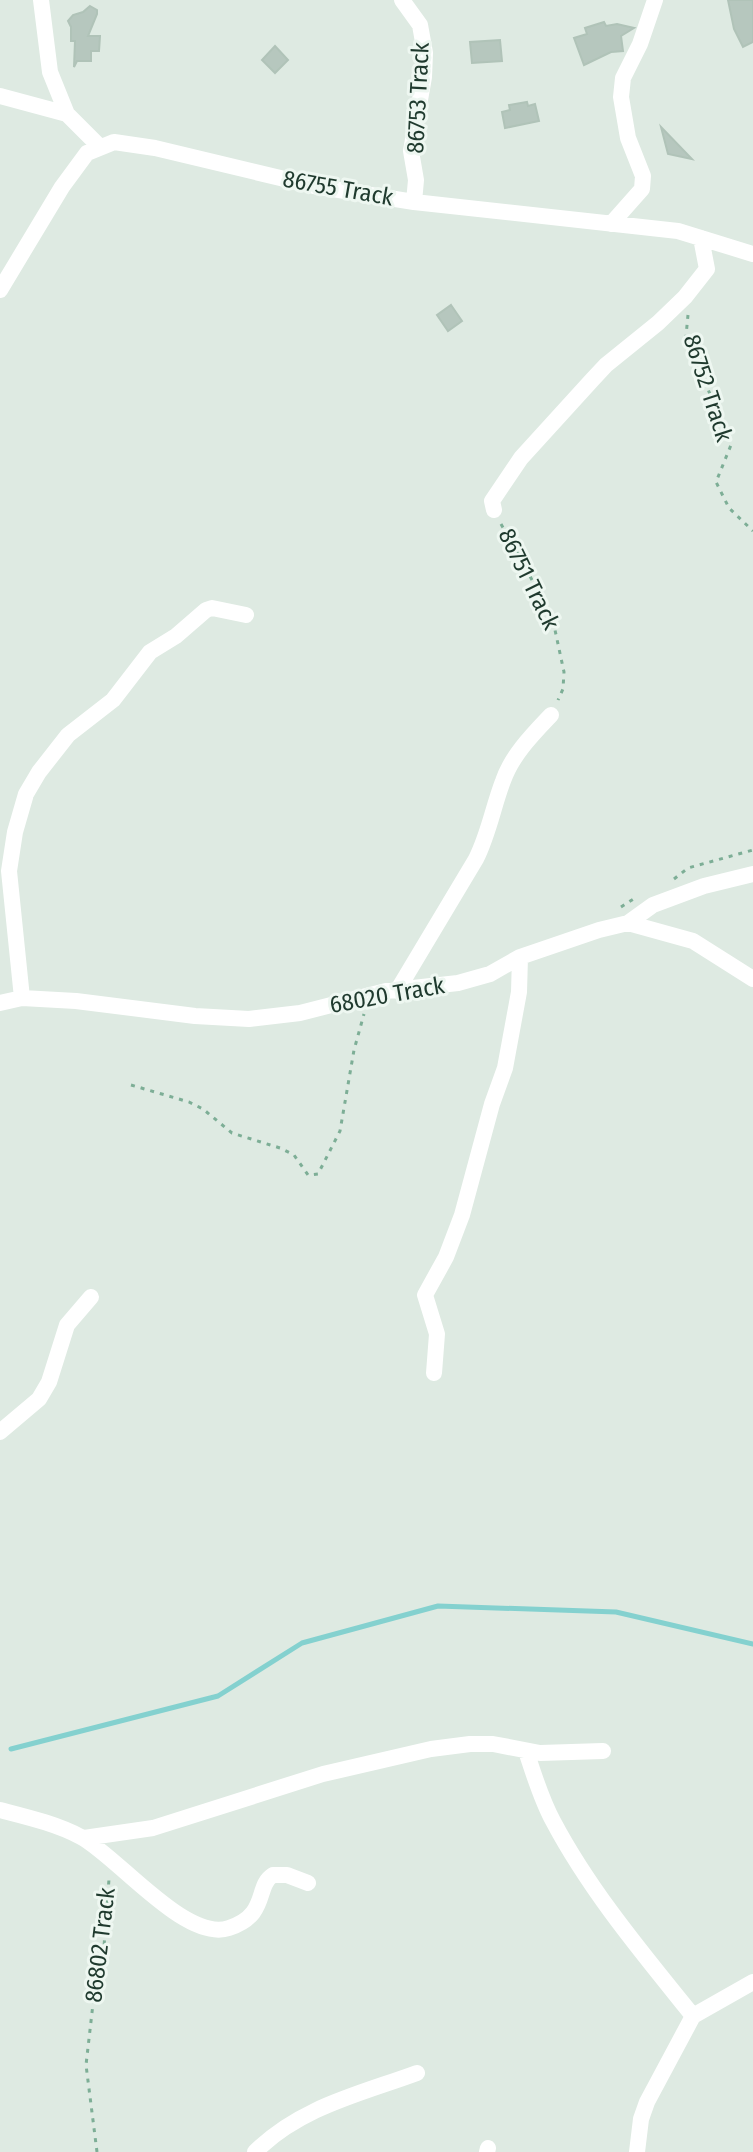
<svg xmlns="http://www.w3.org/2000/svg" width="753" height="2152" font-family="'Fira Sans Condensed',sans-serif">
<rect width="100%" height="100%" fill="#deeae2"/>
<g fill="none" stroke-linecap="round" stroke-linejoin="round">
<path stroke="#84d1cf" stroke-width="5" d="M11 1749 218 1696 302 1643 438 1606 616 1612 753 1644"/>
</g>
<path fill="#b6c7be" stroke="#b0c3b8" stroke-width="2" d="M728 0H753V42L743 47 734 29Z
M90 6 97 10V14L88 36H100L99 51H91V61H77L74 67 75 41H71V27L68 21 73 15 83 12Z
M604 22 606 26 617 24 634 28 621 36 623 51 611 52 584 65 574 38 587 34 585 28Z
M500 40 502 61 472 63 470 42Z
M275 46 288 60 275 73 262 60Z
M527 102 528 106 535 104 539 121 505 128 502 112 510 110 509 105Z
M661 127 692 159 668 154Z
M451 305 462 321 448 331 437 315Z"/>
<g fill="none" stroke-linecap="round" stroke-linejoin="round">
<path stroke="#7dae96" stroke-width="3" stroke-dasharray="4 6" stroke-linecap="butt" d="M688 315 686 336 731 445 716 482 729 508 753 531
M501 524 552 616 564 672 563 689 558 700
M674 879 688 868 753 850
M621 907 635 898
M131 1085 189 1102 203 1109 232 1133 280 1148 294 1155 308 1175 318 1174 340 1131 354 1050 364 1014
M97 2152 86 2065 94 1995 103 1960 109 1879"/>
<path stroke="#fff" stroke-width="16" d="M41 0 50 72 67 114
M402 0 420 25 425 53 424 77 411 151 416 180 414 202
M0 96 67 114 99 146
M611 224 642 189 643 176 628 138 621 97 623 78 640 44 655 0
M0 290 62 187 87 153 114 142 155 148 314 186 414 202 678 231 753 254
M494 510 492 501 521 458 592 380 606 365 658 323 685 297 707 269 701 238
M628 923 653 905 704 886 753 874
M397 991 476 859C489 833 493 807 503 781 512 755 533 734 551 715
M22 998 9 871 15 832 26 794 39 772 68 735 113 700 150 652 176 636 206 610 212 608 246 615
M0 1003 22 998 76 1001 195 1016 249 1019 300 1013 386 991 458 983 490 974 520 957 599 930 628 923 693 941 753 979
M434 1373 437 1334 425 1295 446 1257 462 1215 492 1104 505 1068 519 992 520 957
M0 1432 39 1399 49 1382 67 1325 91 1297
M526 1751C534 1775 541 1799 553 1821 590 1891 643 1954 693 2016
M0 1810C27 1817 57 1824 81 1837 117 1856 186 1943 229 1928 269 1915 255 1886 273 1875H287L308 1883
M84 1838 153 1828 323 1774 431 1749 470 1744H493L540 1753 603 1751
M255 2152C300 2107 360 2094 417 2073
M487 2152 488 2148
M637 2152 641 2119 647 2102 693 2016 753 1982"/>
</g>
<g text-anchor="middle" stroke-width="6" stroke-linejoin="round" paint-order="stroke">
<g font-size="24" fill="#1f3a2e" stroke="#eef7f1">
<text transform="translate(418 98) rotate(-87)" y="8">86753 Track</text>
<text transform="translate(338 188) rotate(10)" y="8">86755 Track</text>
<text transform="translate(708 388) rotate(72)" y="8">86752 Track</text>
<text transform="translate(529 579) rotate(64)" y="8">86751 Track</text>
<text transform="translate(387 995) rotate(-10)" y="8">68020 Track</text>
<text transform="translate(100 1945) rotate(-83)" y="8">86802 Track</text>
</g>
</g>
</svg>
